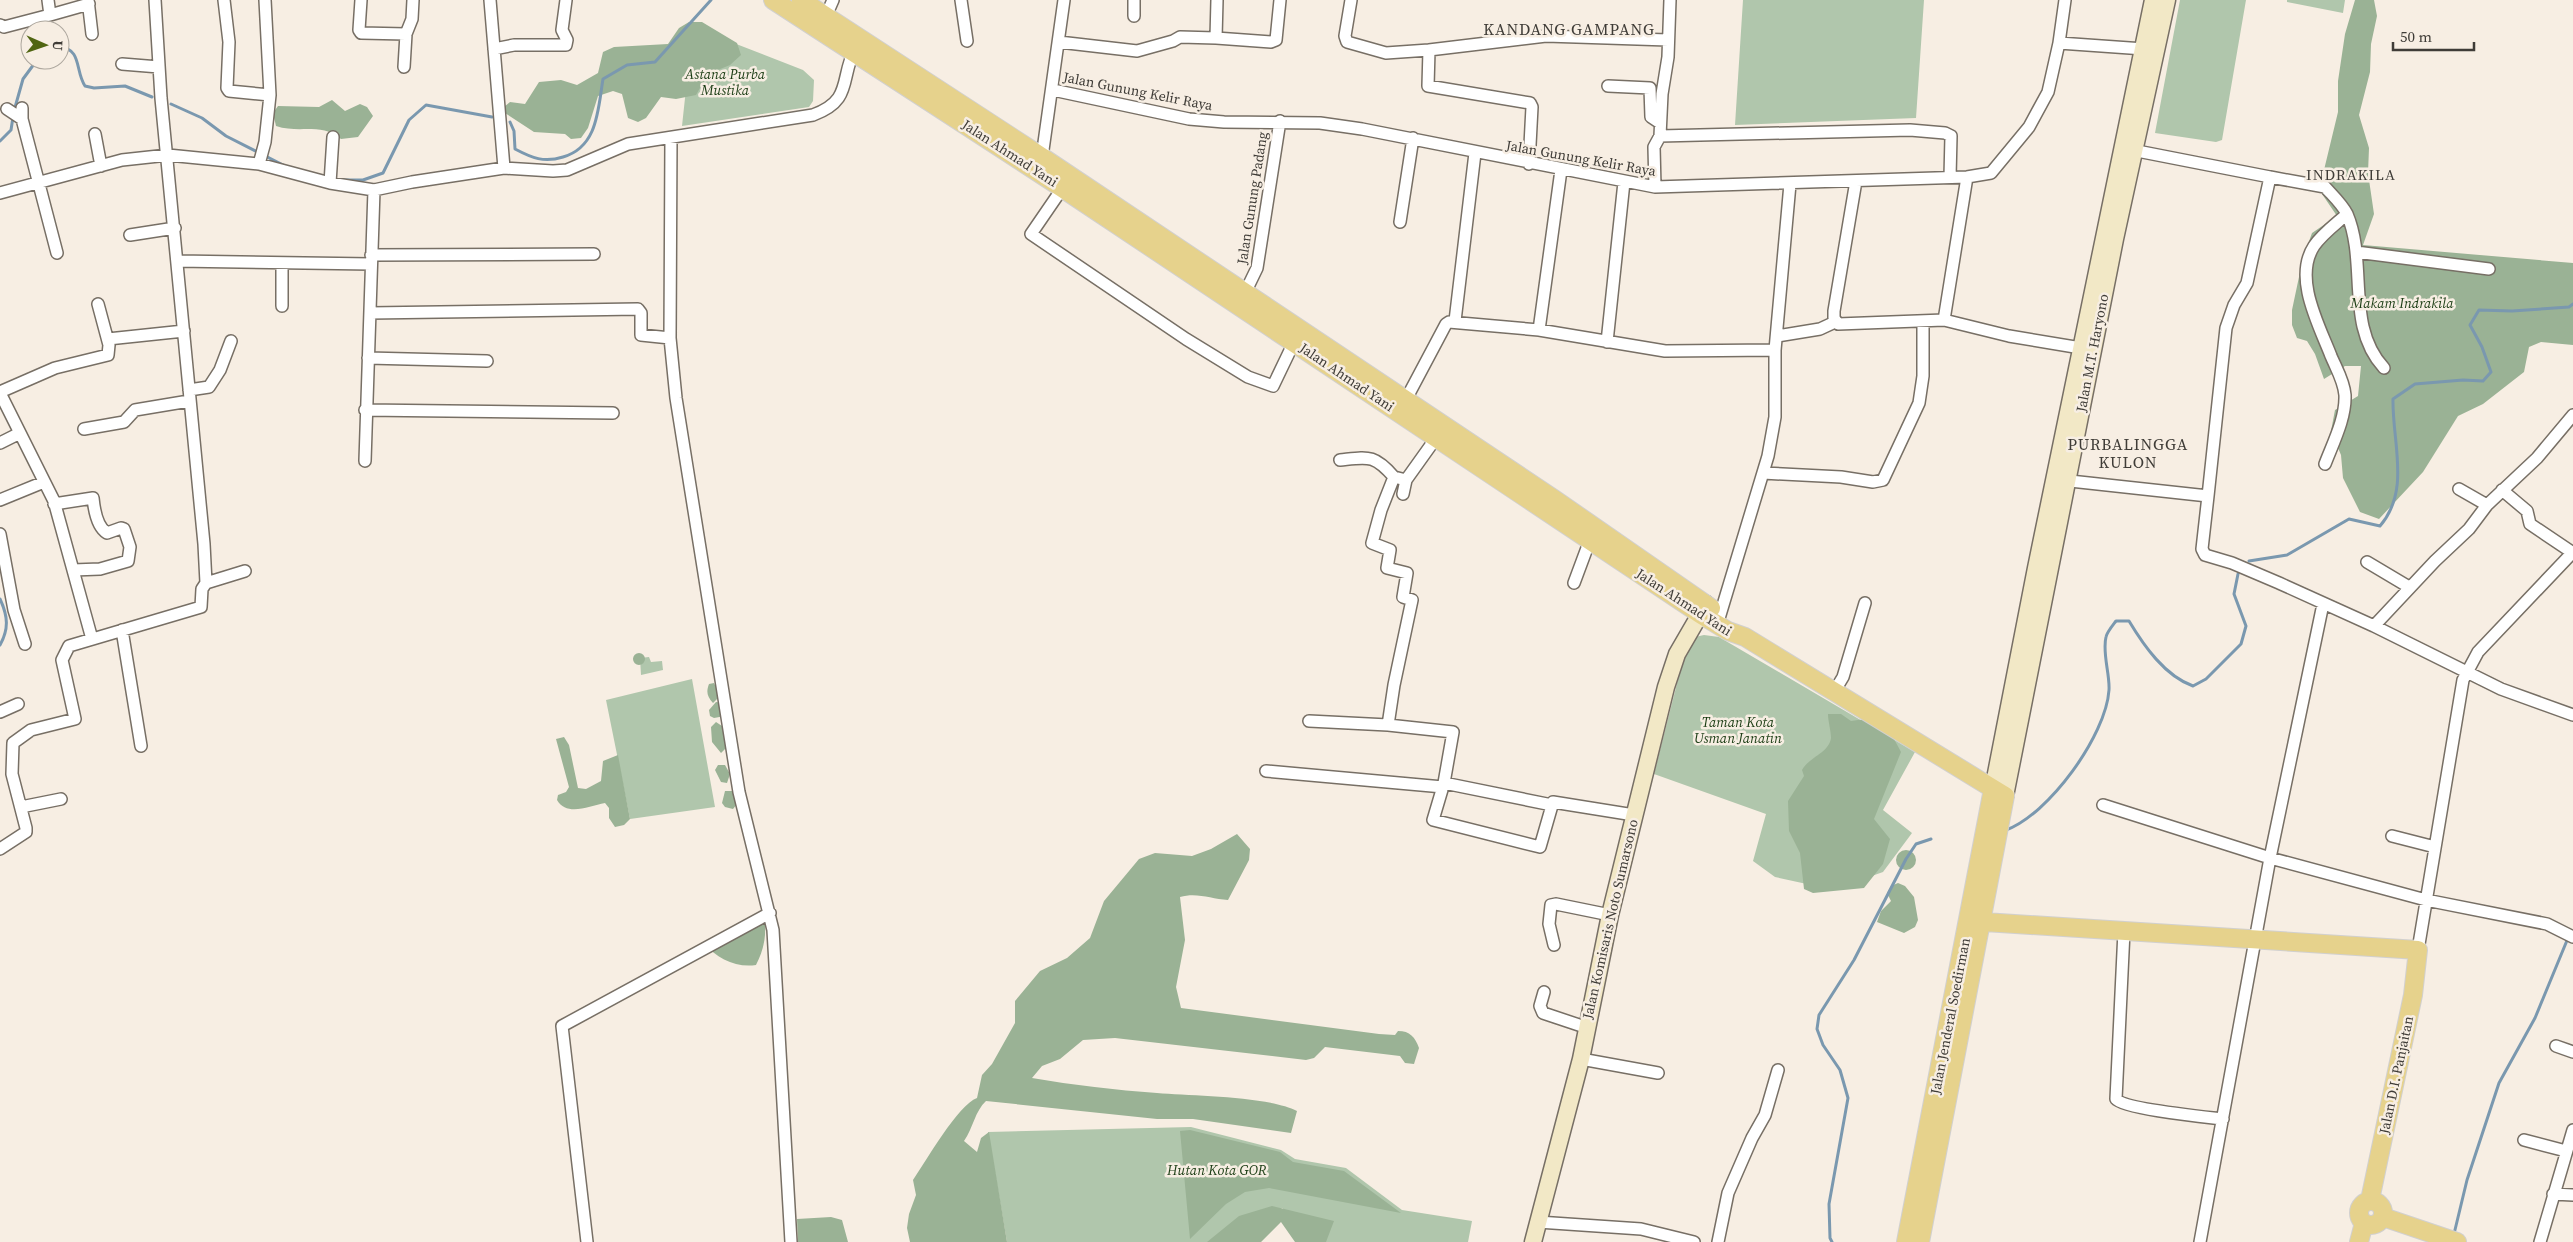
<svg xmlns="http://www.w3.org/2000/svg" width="2573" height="1242" font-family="'Source Serif 4',serif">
<rect width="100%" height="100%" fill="#f7eee3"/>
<path fill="#b0c6ac" d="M1743 0H1924L1916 118 1735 125Z
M2180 0H2246L2222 140 2216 142 2155 133Z
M2287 0H2345L2343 13 2287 2Z
M692 33 713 35 803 70 814 80 813 101 809 107 682 126Z
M1704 635 1719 637 1915 752 1883 810 1912 833 1883 872 1852 883 1816 886 1775 877 1753 861 1766 814 1654 774 1687 644 1695 637Z
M649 657 651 662 662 661 663 670 641 675 640 658Z
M692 679 715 807 630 819 606 700Z
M1191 1127 1281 1150 1295 1159 1346 1168 1402 1210 1472 1221 1468 1242H1322L1282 1208 1250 1242H1007L988 1132Z"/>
<path fill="#9ab295" d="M2355 0H2374L2377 16 2371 44 2370 72 2359 115 2369 148 2368 173 2374 214 2363 245 2573 263V345L2541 342 2529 347 2524 372 2483 404 2458 416 2423 472 2379 519 2360 512 2343 478 2341 455 2331 431 2335 410 2358 396 2361 366H2345L2324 379 2315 354 2307 341 2297 338 2292 325V310L2303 258 2312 233 2337 216 2322 194 2324 170 2338 112V81L2345 34Z
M689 22H702L737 43 741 55 730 65 708 74 696 95 676 99 661 97 646 118 638 122 628 118 622 94 613 91 598 96 588 128 581 138 571 139 565 134 534 132 505 113 504 107 510 102 525 104 539 82 561 80 577 85 598 73 603 52 614 47 668 44 679 28Z
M332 100 345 111 360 104 367 107 373 116 358 137 341 139C321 122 299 134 276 126L273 113 278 106 319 107Z
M633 659a6 6 0 1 1 12 0a6 6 0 1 1-12 0Z
M714 683 720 696 713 703C707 696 706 692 709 684Z
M716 702 724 703 725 716 714 718 710 716 709 710Z
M1828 714H1841L1851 721C1882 716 1888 727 1901 752L1874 819 1890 839 1883 864 1864 888 1813 893 1804 889 1800 853 1789 831 1788 801 1804 776 1802 770C1809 757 1829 753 1831 738 1831 731 1828 721 1828 714Z
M716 722 722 726 726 748 721 753 712 742 711 727Z
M564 737 569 745 578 788 586 789 601 781 603 761 618 755 630 819 624 825 615 827 609 818V808L605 803C589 806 567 817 557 800L558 795 566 792 569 787 556 739Z
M718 765H725L730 774 727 783 721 782 715 770Z
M725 791H732L737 804 733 809 725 807 722 803Z
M1237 834 1250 849 1249 860 1228 900C1211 899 1197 892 1180 897L1185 940 1176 987 1181 1008 1379 1034 1395 1035 1398 1031C1410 1031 1415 1037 1419 1048L1414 1064 1405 1063 1400 1056 1325 1047 1314 1058 1306 1060 1115 1038 1083 1040 1060 1059 1042 1066 1032 1078C1073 1085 1116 1090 1157 1093 1192 1096 1268 1096 1297 1111L1291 1133 1193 1119H1157L986 1101C975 1111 973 1128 964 1141L977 1152 981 1138 989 1132 1007 1242H910L907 1228 909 1214 916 1195 913 1180C926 1161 958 1105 977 1098L982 1075 992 1064 1015 1023V1001L1040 971 1067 958 1090 938 1104 901 1139 859 1155 853 1192 856 1211 849Z
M1896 860a10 10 0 1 1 20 0a10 10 0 1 1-20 0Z
M1898 883 1905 886 1914 897 1918 920 1915 927 1904 933 1877 922 1881 911 1891 901 1887 893 1891 886Z
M744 920 765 924C766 939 763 951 756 965 737 968 716 959 705 943Z
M1190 1130 1280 1152 1293 1162 1344 1171 1401 1213 1269 1188 1245 1192 1226 1204 1190 1239 1180 1131Z
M1272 1206 1334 1221 1326 1242H1295L1281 1222 1261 1242H1207L1239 1216Z
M831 1217 842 1220 848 1242H798L797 1219Z"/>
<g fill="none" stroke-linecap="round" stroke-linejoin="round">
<path stroke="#7a98af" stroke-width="3" d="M60 47C82 49 75 71 85 86L94 88 125 86 152 97
M171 104 202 118 226 136 287 167
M14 111 23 79 37 60
M510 122 514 131 515 149C532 158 544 163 563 157 598 147 598 109 603 79L627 65 655 62 711 0
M0 141 11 130 13 117
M344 180H363L383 173 409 120 426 105 492 117
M2249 561 2287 555 2349 519 2380 526C2411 490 2392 442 2393 399L2415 384 2463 380 2483 381 2491 372 2482 347 2470 325 2479 310 2512 311 2569 307 2573 304
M0 599C8 616 9 629 0 645
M2006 830C2048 815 2106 736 2109 690 2110 674 2102 653 2106 637 2107 632 2113 625 2116 621H2129C2144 646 2165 676 2193 686L2206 679 2241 644 2246 626 2234 594 2238 574
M2454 1234 2467 1180 2499 1083 2535 1018 2568 938
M1832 1242 1830 1238 1829 1204 1848 1098 1840 1070 1823 1045 1817 1029 1819 1015 1854 960 1906 859 1916 844 1931 839"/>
<defs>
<path id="street" d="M88 0 92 34
M224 0 229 42 227 88 229 91 270 95
M361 0 359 30 361 33 406 34 412 19 413 0
M490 0 504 168
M961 0 967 41
M1217 0 1216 38 1271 42 1276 40 1280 0
M1351 0 1345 36 1347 42 1386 53 1429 50
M2065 0 2059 43 2144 49
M50 15 89 4
M826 16 833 0
M1134 16V0
M0 25 4 27 50 15 48 0
M1059 42 1137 51 1173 41 1180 37 1216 38
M494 49 514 45H566L567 40 562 30 566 0
M122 64 159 67
M404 67 406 34
M1608 86 1650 88 1651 117 1660 123
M1053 90 1189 119 1224 122 1320 123 1362 129 1655 187 1967 177 1991 173 2029 127 2048 92 2059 43
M22 108V119L57 253
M7 109 22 119
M95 134 101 166
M1660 136 1662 94 1668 57 1670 0
M671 138 670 338 676 398 739 792 773 930 791 1242
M2127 149 2270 177
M1042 157 1064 0
M259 164 265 142 270 95 265 0
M1529 164 1532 107 1530 103 1428 86 1429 50 1546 36 1668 40
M1856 181 1834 311V318L1838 324 1944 320 2009 336 2081 348
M330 183 333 137
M1066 183 1031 234 1186 339 1248 377 1273 386 1296 338
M1655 187 1654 147 1660 136 1910 130 1945 133 1951 136 1950 177
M0 193 122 160 168 155 259 164 330 183 374 190 412 182 504 168 553 171 567 170 628 144 813 115C854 100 839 78 856 47
M1400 222 1413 138
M130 235 175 228
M2356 252 2489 269
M371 255 594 254
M178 261 371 264
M1243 297 1257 268 1280 121
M282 306V264
M370 313 638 309 641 313V335L670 338
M1944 320 1967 177
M1455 321 1475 153
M1539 330 1561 170
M1777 336 1820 329 1835 322
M108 339 184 331
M1607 342 1624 182
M368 358 487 361
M189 390 209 387 220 370 231 341
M0 392 55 368 108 355 109 345 98 304
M0 393 54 501 92 639
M1403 405 1446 324 1449 322 1539 330 1665 351 1775 350
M365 410 613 413
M84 429 124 422 135 410 189 401
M0 443 20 433
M1340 460C1368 457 1374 454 1394 477
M365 461 374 190
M2325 464C2333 443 2346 418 2345 395 2344 381 2336 368 2331 356 2319 325 2293 278 2314 246 2322 234 2336 224 2347 214
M1763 473 1841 477 1873 482 1883 480 1919 403 1923 376V321
M1406 480 1394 477 1381 510 1372 543 1390 550 1387 568 1407 573 1403 597 1412 600 1394 685 1388 725 1453 732 1444 783 1433 820 1540 847 1553 802 1634 815
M2061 480 2208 496 2226 328 2234 305 2247 283 2270 177 2325 187C2333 196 2342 204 2347 214 2368 263 2345 326 2384 368
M2459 489 2487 505
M2502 490 2527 511 2530 524 2573 553
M1403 494 1406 480 1436 438
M2208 496 2202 549 2205 555 2232 563 2279 583 2374 626 2501 689 2573 715
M0 500 44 482
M54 504 93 498C94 508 97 527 107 533L121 528 124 529 130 547 128 561 100 569 73 570
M0 534 14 610 25 644
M2367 562 2409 587
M206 583 245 571
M1574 583 1590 540
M1717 625 1768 456 1775 417V350L1790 184
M2374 626 2435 561 2469 529 2487 505 2537 458 2573 415
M122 630 141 746
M1834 692 1843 677 1865 603
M0 712 18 704
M1309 721 1388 725
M1266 771 1443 787
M1444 783 1552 805
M2103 805 2270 858 2426 900 2547 924 2573 937
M21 807 61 799
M2392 836 2435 847
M0 849 26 832V828L12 774 13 743 31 730 75 719 62 660 69 646 201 607 202 589 206 583 204 544 161 98 155 0
M2124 931 2116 1099C2124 1109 2206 1117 2223 1119
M1554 945 1549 924 1551 905 1556 904 1610 915
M2418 950 2463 680 2478 652 2573 552
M1544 992 1540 1006 1543 1013 1585 1027
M2556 1046 2573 1052
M1581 1059 1658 1073
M2524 1140 2566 1151
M2553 1194 2573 1195
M1538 1222 1641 1229 1694 1242
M587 1242 562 1026 770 913
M1718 1242 1728 1193 1752 1138 1765 1115 1778 1070
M2200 1242 2270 858 2323 604
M2540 1242 2573 1130"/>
<path id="secondary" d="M1993 789 2036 568 2153 0
M2005 796 2115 239 2167 0
M1533 1242 1581 1059 1610 915 1666 687 1677 654 1706 604"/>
<path id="primary" d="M773 0 1062 188 1700 614 1728 631 1745 637 2005 796 1920 1242
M801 0 1042 157 1554 499 1711 608
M1969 921 2418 950 2413 995 2370 1200
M2359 1213a12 12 0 1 1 24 0a12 12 0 1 1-24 0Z
M2383 1217 2457 1242
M1906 1242 1993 789
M2359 1242 2364 1223"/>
</defs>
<use href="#street" stroke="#776f65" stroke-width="14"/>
<use href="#secondary" stroke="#776f65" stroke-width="19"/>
<use href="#primary" stroke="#d1d0cf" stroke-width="20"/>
<use href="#street" stroke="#fff" stroke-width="11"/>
<use href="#secondary" stroke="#f2e8c6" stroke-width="16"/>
<use href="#primary" stroke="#e6d28c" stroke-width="18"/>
</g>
<g text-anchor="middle" stroke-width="5" stroke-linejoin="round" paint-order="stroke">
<g font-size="14" font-style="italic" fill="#1a3c13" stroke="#f7eee3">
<text x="725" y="79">Astana Purba<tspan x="725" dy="16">Mustika</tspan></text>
<text x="2402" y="308">Makam Indrakila</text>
<text x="1738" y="727">Taman Kota<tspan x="1738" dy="16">Usman Janatin</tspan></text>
<text x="1217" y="1175">Hutan Kota GOR</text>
</g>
<g font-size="14" fill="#3f3c37" stroke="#f7eee3">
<text transform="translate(1138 91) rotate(11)" y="5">Jalan Gunung Kelir Raya</text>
<text transform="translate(1010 153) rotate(33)" y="5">Jalan Ahmad Yani</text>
<text transform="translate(1581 158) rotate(10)" y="5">Jalan Gunung Kelir Raya</text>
<text transform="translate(1252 198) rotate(-81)" y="5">Jalan Gunung Padang</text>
<text transform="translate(2092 353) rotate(-79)" y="5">Jalan M.T. Haryono</text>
<text transform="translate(1347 377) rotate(34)" y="5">Jalan Ahmad Yani</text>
<text transform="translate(1684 602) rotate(33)" y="5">Jalan Ahmad Yani</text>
<text transform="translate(1610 919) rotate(-77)" y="5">Jalan Komisaris Noto Sumarsono</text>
<text transform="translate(1950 1016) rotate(-79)" y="5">Jalan Jenderal Soedirman</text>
<text transform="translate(2396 1075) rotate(-78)" y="5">Jalan D.I. Panjaitan</text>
</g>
<g font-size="15" letter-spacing="1" fill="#3f3c37" stroke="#f7eee3">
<text x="2351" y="180">INDRAKILA</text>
</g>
<g font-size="16" letter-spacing="1" fill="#3f3c37" stroke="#f7eee3">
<text x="1569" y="35">KANDANG GAMPANG</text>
<text x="2128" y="450">PURBALINGGA<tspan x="2128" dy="18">KULON</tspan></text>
</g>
</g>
<g transform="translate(45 45) rotate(92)"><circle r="24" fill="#f7eee3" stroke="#ada79e"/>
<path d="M0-4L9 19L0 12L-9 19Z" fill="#506512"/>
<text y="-8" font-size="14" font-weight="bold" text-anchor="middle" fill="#3f3c37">U</text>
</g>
<path d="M2393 42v8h81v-8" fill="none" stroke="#3f3c37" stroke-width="2.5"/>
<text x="2400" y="42" font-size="15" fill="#3f3c37" stroke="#f7eee3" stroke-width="4" paint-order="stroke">50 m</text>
</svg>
